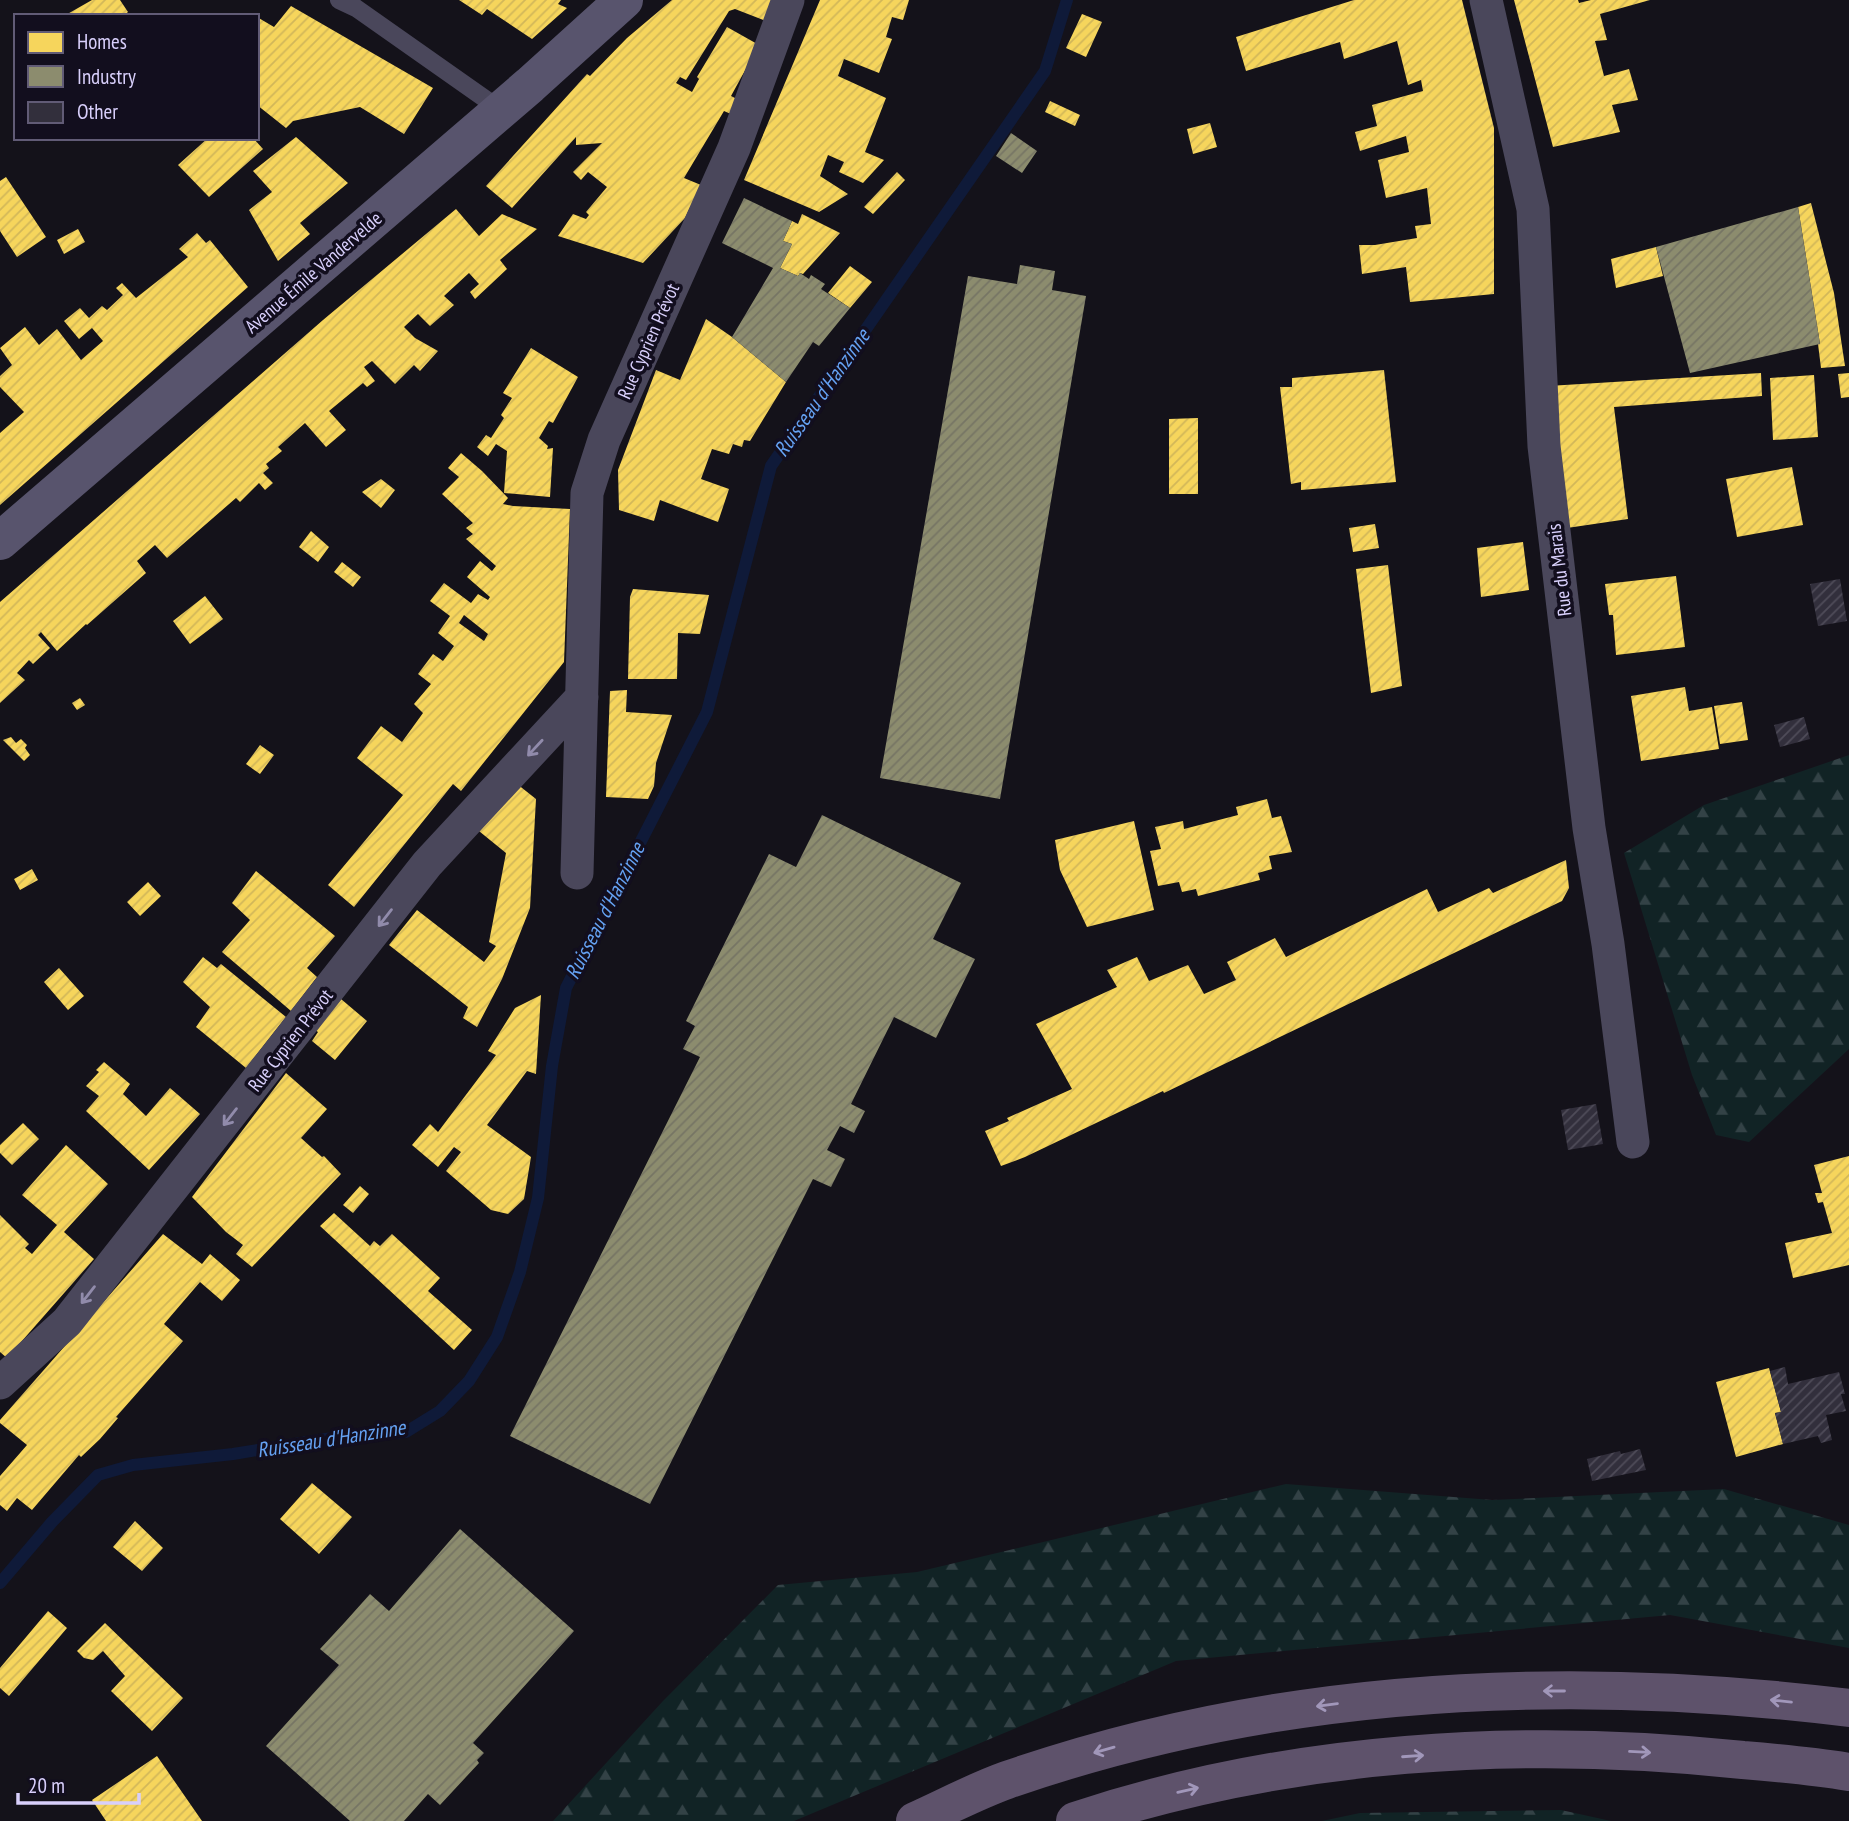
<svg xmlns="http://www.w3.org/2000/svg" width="1849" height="1821" font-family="'PT Sans Narrow',sans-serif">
<defs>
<pattern id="forest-firs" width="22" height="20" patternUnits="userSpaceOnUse" patternTransform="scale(1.75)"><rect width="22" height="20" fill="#112325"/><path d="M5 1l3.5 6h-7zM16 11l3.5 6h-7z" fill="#334246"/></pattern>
<pattern id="homes-hatch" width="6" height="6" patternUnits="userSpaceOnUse" patternTransform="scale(1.75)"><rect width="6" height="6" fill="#f6d55c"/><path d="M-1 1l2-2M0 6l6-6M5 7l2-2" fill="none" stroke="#d2b759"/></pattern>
<pattern id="industry-hatch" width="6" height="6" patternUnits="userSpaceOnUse" patternTransform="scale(1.75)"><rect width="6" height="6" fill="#8c8c6e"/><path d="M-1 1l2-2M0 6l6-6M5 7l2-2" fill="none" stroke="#767564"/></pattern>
<pattern id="building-hatch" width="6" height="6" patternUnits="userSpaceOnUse" patternTransform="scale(1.75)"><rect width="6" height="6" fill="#322f3c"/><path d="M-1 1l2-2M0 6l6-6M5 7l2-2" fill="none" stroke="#4f4c59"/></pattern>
</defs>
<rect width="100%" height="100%" fill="#14121a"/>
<path fill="url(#forest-firs)" d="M1849 755V1049L1749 1142 1716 1135 1692 1075 1624 853 1704 805Z
M1286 1484 1492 1500 1724 1489 1849 1525V1648L1670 1615 1176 1661 794 1821H553L663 1701 778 1585 917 1572Z
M1561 1810 1611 1821H1322L1360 1813Z"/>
<path fill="url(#homes-hatch)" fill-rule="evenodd" d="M92 0H120L128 12 123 16H64Z
M459 0H561L558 4 567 8 532 39 487 9 482 15Z
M672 0H774L766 21 735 9 729 11 686 80 680 77 676 83 692 92 699 79 697 77 727 27 759 45 731 96 739 100 733 115 724 111 684 178 701 185 685 218 643 263 558 236 573 214 586 219 589 215 586 212 607 187 588 172 581 180 573 172 602 143 576 145V137L512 208 486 186 587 74 590 76 627 38Z
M820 0H909L903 20 892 17 886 37 892 39 879 73 844 59 838 76 886 98 865 152 884 160 863 183 839 172 844 162 828 155 820 176 848 194 819 212 744 180Z
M1354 0H1462L1494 128V294L1410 302 1406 267 1362 274 1359 245H1375L1417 238 1415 226 1431 224 1427 188 1386 198 1378 160 1409 152 1406 136 1360 151 1355 132 1377 126 1372 105 1423 91 1421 80 1408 85 1397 41 1344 59 1340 42 1246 71 1236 37Z
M1514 0H1578L1579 3 1591 0H1650L1600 14 1607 40 1595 41 1604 76 1629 69 1638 100 1612 105 1620 132 1553 147Z
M291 6 433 88 404 134 360 107 293 121 286 128 257 105V17L274 27Z
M1082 14 1102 22 1086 57 1066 48Z
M1050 101 1080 115 1075 126 1045 112Z
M1210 123 1217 147 1193 154 1187 129Z
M296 137 348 183 300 223 310 234 278 261 249 210 272 192 253 171Z
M208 138H253L263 149 209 197 178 165Z
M897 172 905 180 873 214 864 207Z
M6 177 46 237 17 257 0 231V181Z
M1811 203 1834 293 1845 366 1821 368 1818 344H1820L1798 207Z
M456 209 479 236 502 214 537 229 500 260 507 269 475 299 470 292 479 284 469 273 444 296 454 305 430 326 418 314 404 327 415 338 438 351 420 371 414 365 395 384 372 361 364 367 375 381 367 387 363 383 329 411 346 430 326 447 305 423 278 447 282 451 266 464 269 468 263 473 273 483 265 490 259 483 240 502 236 498 167 558 155 545 137 561 146 573 87 625 86 624 57 651 41 632 38 635 50 648 33 664 29 660 17 673 25 680 0 703V602L323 320Z
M802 214 840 233 803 274 800 273 798 276 780 268 792 244 783 241 792 221 798 224Z
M78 229 85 242 64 254 57 240Z
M197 233 206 243 210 240 248 287 0 505V433L24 412 0 387V376L12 365 0 348 25 327 39 345 57 329 81 360 103 341 92 328 79 339 64 321 80 308 89 318 102 306 107 310 123 295 116 288 122 283 136 298 188 257 179 249Z
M1656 247 1663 276 1616 288 1611 259Z
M850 266 872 282 850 308 828 293Z
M706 319 732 337 786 382 750 441 744 440 742 447 733 444 729 454 712 449 701 479 729 489 718 522 660 500 654 521 619 510 618 470 656 370 680 380Z
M531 348 578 377 553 423 549 421 539 438 548 446 547 449 553 448 550 497 504 493 507 451 496 444 488 456 477 447 486 435 491 438 504 418 501 415 512 398 503 393Z
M1384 370 1396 482 1301 490V482L1291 484 1280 387H1292V378Z
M1761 373 1762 396 1614 407 1628 519 1567 528 1548 386Z
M1849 373V397L1841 398 1838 374Z
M1814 375 1818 437 1773 440 1770 378Z
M1198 418V494H1169V419Z
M461 453 482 471 508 498 503 504 513 506 570 509 564 662 461 791 453 784 354 907 328 885 403 795 357 758 381 726 402 742 423 713 414 704 431 684 418 674 433 654 443 661 454 646 438 633 450 616 430 601 444 583 471 603 478 594 488 600 490 597 467 577 480 561 492 571 496 566 466 539 473 534 466 528 473 523 442 494 459 477 448 468ZM464 615 488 634 484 641 459 623Z
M1792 467 1803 525 1737 537 1726 479Z
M381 479 395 490 381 508 362 492Z
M1375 524 1379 548 1353 552 1349 528Z
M311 531 329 547 318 562 299 547Z
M1523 542 1529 590 1481 597 1477 548Z
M342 562 361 577 353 587 334 572Z
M1388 565 1402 686 1371 693 1356 569Z
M1676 576 1685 647 1616 655 1613 615H1609L1605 584Z
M633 589 709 595 700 634 678 633 677 679H628L630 597Z
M205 596 223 619 190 644 173 621Z
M1685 687 1689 711 1712 707 1719 749 1641 761 1631 696Z
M627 690 626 712 672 715 656 763 654 786 648 799 606 797 610 691Z
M80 698 85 705 77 710 72 703Z
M1742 702 1748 740 1720 744 1714 706Z
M11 737 16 743 21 739 27 745 25 748 30 755 24 761 3 740Z
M260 745 274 755 260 774 246 764Z
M512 780 536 799 530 908 502 979 477 1027 463 1018 468 1007 389 945 417 910 484 962 496 946 489 942 506 853 474 827Z
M1267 799 1272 818 1281 816 1292 852 1269 856 1272 869 1258 873 1260 880 1198 896 1196 889 1182 892 1179 882 1158 886 1150 851 1161 849 1155 827 1183 821 1184 829 1238 815 1236 807Z
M1134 821 1154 910 1087 927 1060 870 1055 840Z
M1566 860 1569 888 1562 901 1164 1093 1163 1091 1025 1157 1001 1166 985 1131 1009 1121 1007 1118 1072 1089 1036 1024 1117 987 1107 970 1137 957 1149 981 1188 965 1204 994 1236 980 1227 962 1275 938 1286 957 1427 889 1438 912 1489 888 1493 893Z
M32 869 38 880 20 890 14 879Z
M256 871 335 936 307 968 317 977 291 1011 222 952 250 920 232 903Z
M148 882 161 896 140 916 127 902Z
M203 957 217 968 221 964 286 1017 246 1068 196 1027 210 1007 183 982Z
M59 968 84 996 68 1010 44 982Z
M541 995 536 1074 527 1071 487 1125 531 1157 524 1199 508 1214 491 1210 446 1171 461 1152 454 1147 438 1167 412 1145 430 1124 438 1132 496 1055 488 1051 515 1008Z
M341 999 367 1021 335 1060 312 1041 318 1032 315 1030Z
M104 1062 130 1084 123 1094 146 1116 170 1088 200 1114 149 1170 86 1111 99 1096 86 1086 99 1072 96 1070Z
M286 1073 327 1109 301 1138 322 1157 324 1156 341 1174 252 1267 236 1254 243 1245 226 1232 192 1197Z
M23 1123 39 1139 12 1165 0 1153V1145Z
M66 1145 108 1184 64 1232 94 1259 7 1358 0 1352V1215L29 1244 25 1248 32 1254 57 1225 22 1195Z
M1849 1156V1265L1793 1278 1785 1243 1832 1233 1823 1202 1818 1203 1815 1193H1822L1814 1165Z
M360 1186 369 1194 353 1213 343 1205Z
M334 1213 370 1246 374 1241 380 1246 392 1234 440 1278 428 1291 472 1330 454 1350 320 1226Z
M163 1234 202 1264 210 1254 240 1280 222 1301 200 1282 164 1324 183 1341 116 1417 118 1418 100 1439 81 1457 79 1455 32 1510 17 1498 7 1511 0 1505V1476L27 1445 0 1423V1420Z
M1769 1368 1781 1412 1775 1413 1783 1444 1736 1457 1716 1382Z
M312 1483 352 1517 319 1554 280 1519Z
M135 1521 163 1548 142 1571 113 1547Z
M48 1611 67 1628 9 1696 0 1688V1668Z
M105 1623 183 1698 152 1731 111 1691 125 1676 103 1651 93 1660 84 1658 77 1651Z
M157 1756 202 1821H106L92 1800Z"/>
<path fill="url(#industry-hatch)" d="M1011 133 1037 151 1022 173 996 156Z
M744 198 792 221 783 241 792 244 780 268 798 276 800 273 809 279 811 275 825 284 821 289 850 308 819 346 813 342 786 382 732 337 773 268 722 243Z
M1798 207 1820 344 1690 373 1656 247Z
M1020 265 1055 271 1052 290 1086 296 1000 799 880 778 968 276 1017 284Z
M822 815 961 883 933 939 975 959 936 1038 894 1017 851 1104 865 1111 854 1133 840 1126 827 1150 845 1159 831 1187 813 1179 650 1504 510 1436 700 1057 683 1049 695 1026 686 1021 769 854 796 867Z
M460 1529 574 1631 473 1743 484 1753 477 1760 479 1763 440 1805 428 1794 404 1821H350L266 1746 339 1665 320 1649 345 1622 370 1594 389 1611Z"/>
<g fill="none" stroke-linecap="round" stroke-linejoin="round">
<path stroke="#0f1a39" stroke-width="12" d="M0 1583 52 1522 98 1475 133 1465 233 1454 332 1438 406 1432 440 1411 469 1381 497 1337 520 1272 538 1198 552 1066 566 988 707 712 771 466 1045 71 1067 0"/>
</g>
<path fill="url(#building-hatch)" d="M1840 579 1847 621 1818 626 1810 584Z
M1804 717 1810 739 1780 747 1774 725Z
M1596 1104 1603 1144 1568 1150 1561 1110Z
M1785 1367 1788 1384 1839 1372 1845 1394H1841L1846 1411 1826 1415 1832 1440 1821 1443 1818 1436 1783 1444 1775 1413 1781 1412 1770 1371Z
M1640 1449 1646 1470 1592 1481 1587 1459 1620 1451 1621 1454Z"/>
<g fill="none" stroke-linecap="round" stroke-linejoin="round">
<path stroke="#4a475b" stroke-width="18" d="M339 0 356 8 501 110"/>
<path stroke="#4a475b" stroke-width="33" d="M1486 0 1533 209 1544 446 1589 828 1608 944 1633 1142
M577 873 587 493 604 440 734 148 788 0
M0 1383 67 1322 427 864 582 697"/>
<path stroke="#58546d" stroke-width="38" d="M0 541 530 85 624 0"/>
<path stroke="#5e526b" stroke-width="38" d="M915 1821C946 1807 976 1791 1007 1780 1278 1686 1566 1673 1849 1708
M1075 1821C1288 1750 1522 1736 1743 1760 1779 1763 1814 1766 1849 1772"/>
</g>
<defs><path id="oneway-shaft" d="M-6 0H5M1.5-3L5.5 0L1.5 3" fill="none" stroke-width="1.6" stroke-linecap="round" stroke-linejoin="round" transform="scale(1.75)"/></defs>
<g stroke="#918bab">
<use href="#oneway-shaft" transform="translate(535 748) rotate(133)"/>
<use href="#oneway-shaft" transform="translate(385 918) rotate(128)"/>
<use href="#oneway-shaft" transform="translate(230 1117) rotate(128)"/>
<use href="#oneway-shaft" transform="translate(88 1295) rotate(128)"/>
</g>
<g stroke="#a197ba">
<use href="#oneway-shaft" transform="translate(1554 1691) rotate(180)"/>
<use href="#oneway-shaft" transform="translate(1781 1701) rotate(-174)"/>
<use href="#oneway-shaft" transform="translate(1327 1705) rotate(173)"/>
<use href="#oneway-shaft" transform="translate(1104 1750) rotate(164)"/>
<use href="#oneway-shaft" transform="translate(1640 1752) rotate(3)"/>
<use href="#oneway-shaft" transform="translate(1413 1756) rotate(-4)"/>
<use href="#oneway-shaft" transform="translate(1188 1790) rotate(-13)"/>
</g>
<g text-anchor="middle" stroke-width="7" stroke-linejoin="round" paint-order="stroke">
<g font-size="19" fill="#d8cffb" stroke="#120e1e">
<text transform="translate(313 272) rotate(-41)" y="7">Avenue Émile Vandervelde</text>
<text transform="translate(648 341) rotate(-66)" y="7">Rue Cyprien Prévot</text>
<text transform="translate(1559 570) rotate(-97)" y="7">Rue du Marais</text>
<text transform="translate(290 1040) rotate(-52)" y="7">Rue Cyprien Prévot</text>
</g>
<g font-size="21" font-style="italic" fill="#65a2f3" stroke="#120e1e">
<text transform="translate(822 393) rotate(-55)" y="7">Ruisseau d'Hanzinne</text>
<text transform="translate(605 911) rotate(-63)" y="7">Ruisseau d'Hanzinne</text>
<text transform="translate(331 1439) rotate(-9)" y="7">Ruisseau d'Hanzinne</text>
</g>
</g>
<rect x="14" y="14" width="245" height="126" fill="#120e1e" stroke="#615b76" stroke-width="2"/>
<rect x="28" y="32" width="35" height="21" fill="#f6d55c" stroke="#615b76" stroke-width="2"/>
<text x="77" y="49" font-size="21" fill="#d8cffb">Homes</text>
<rect x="28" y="66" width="35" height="21" fill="#8c8c6e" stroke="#615b76" stroke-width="2"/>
<text x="77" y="84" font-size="21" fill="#d8cffb">Industry</text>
<rect x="28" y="102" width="35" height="21" fill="#322f3c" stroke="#615b76" stroke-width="2"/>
<text x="77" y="119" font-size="21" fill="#d8cffb">Other</text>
<path d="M18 1793v10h121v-10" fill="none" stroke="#d8cffb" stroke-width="3.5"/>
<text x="28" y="1793" font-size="21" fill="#d8cffb" stroke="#120e1e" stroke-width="5" paint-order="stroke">20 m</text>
</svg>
